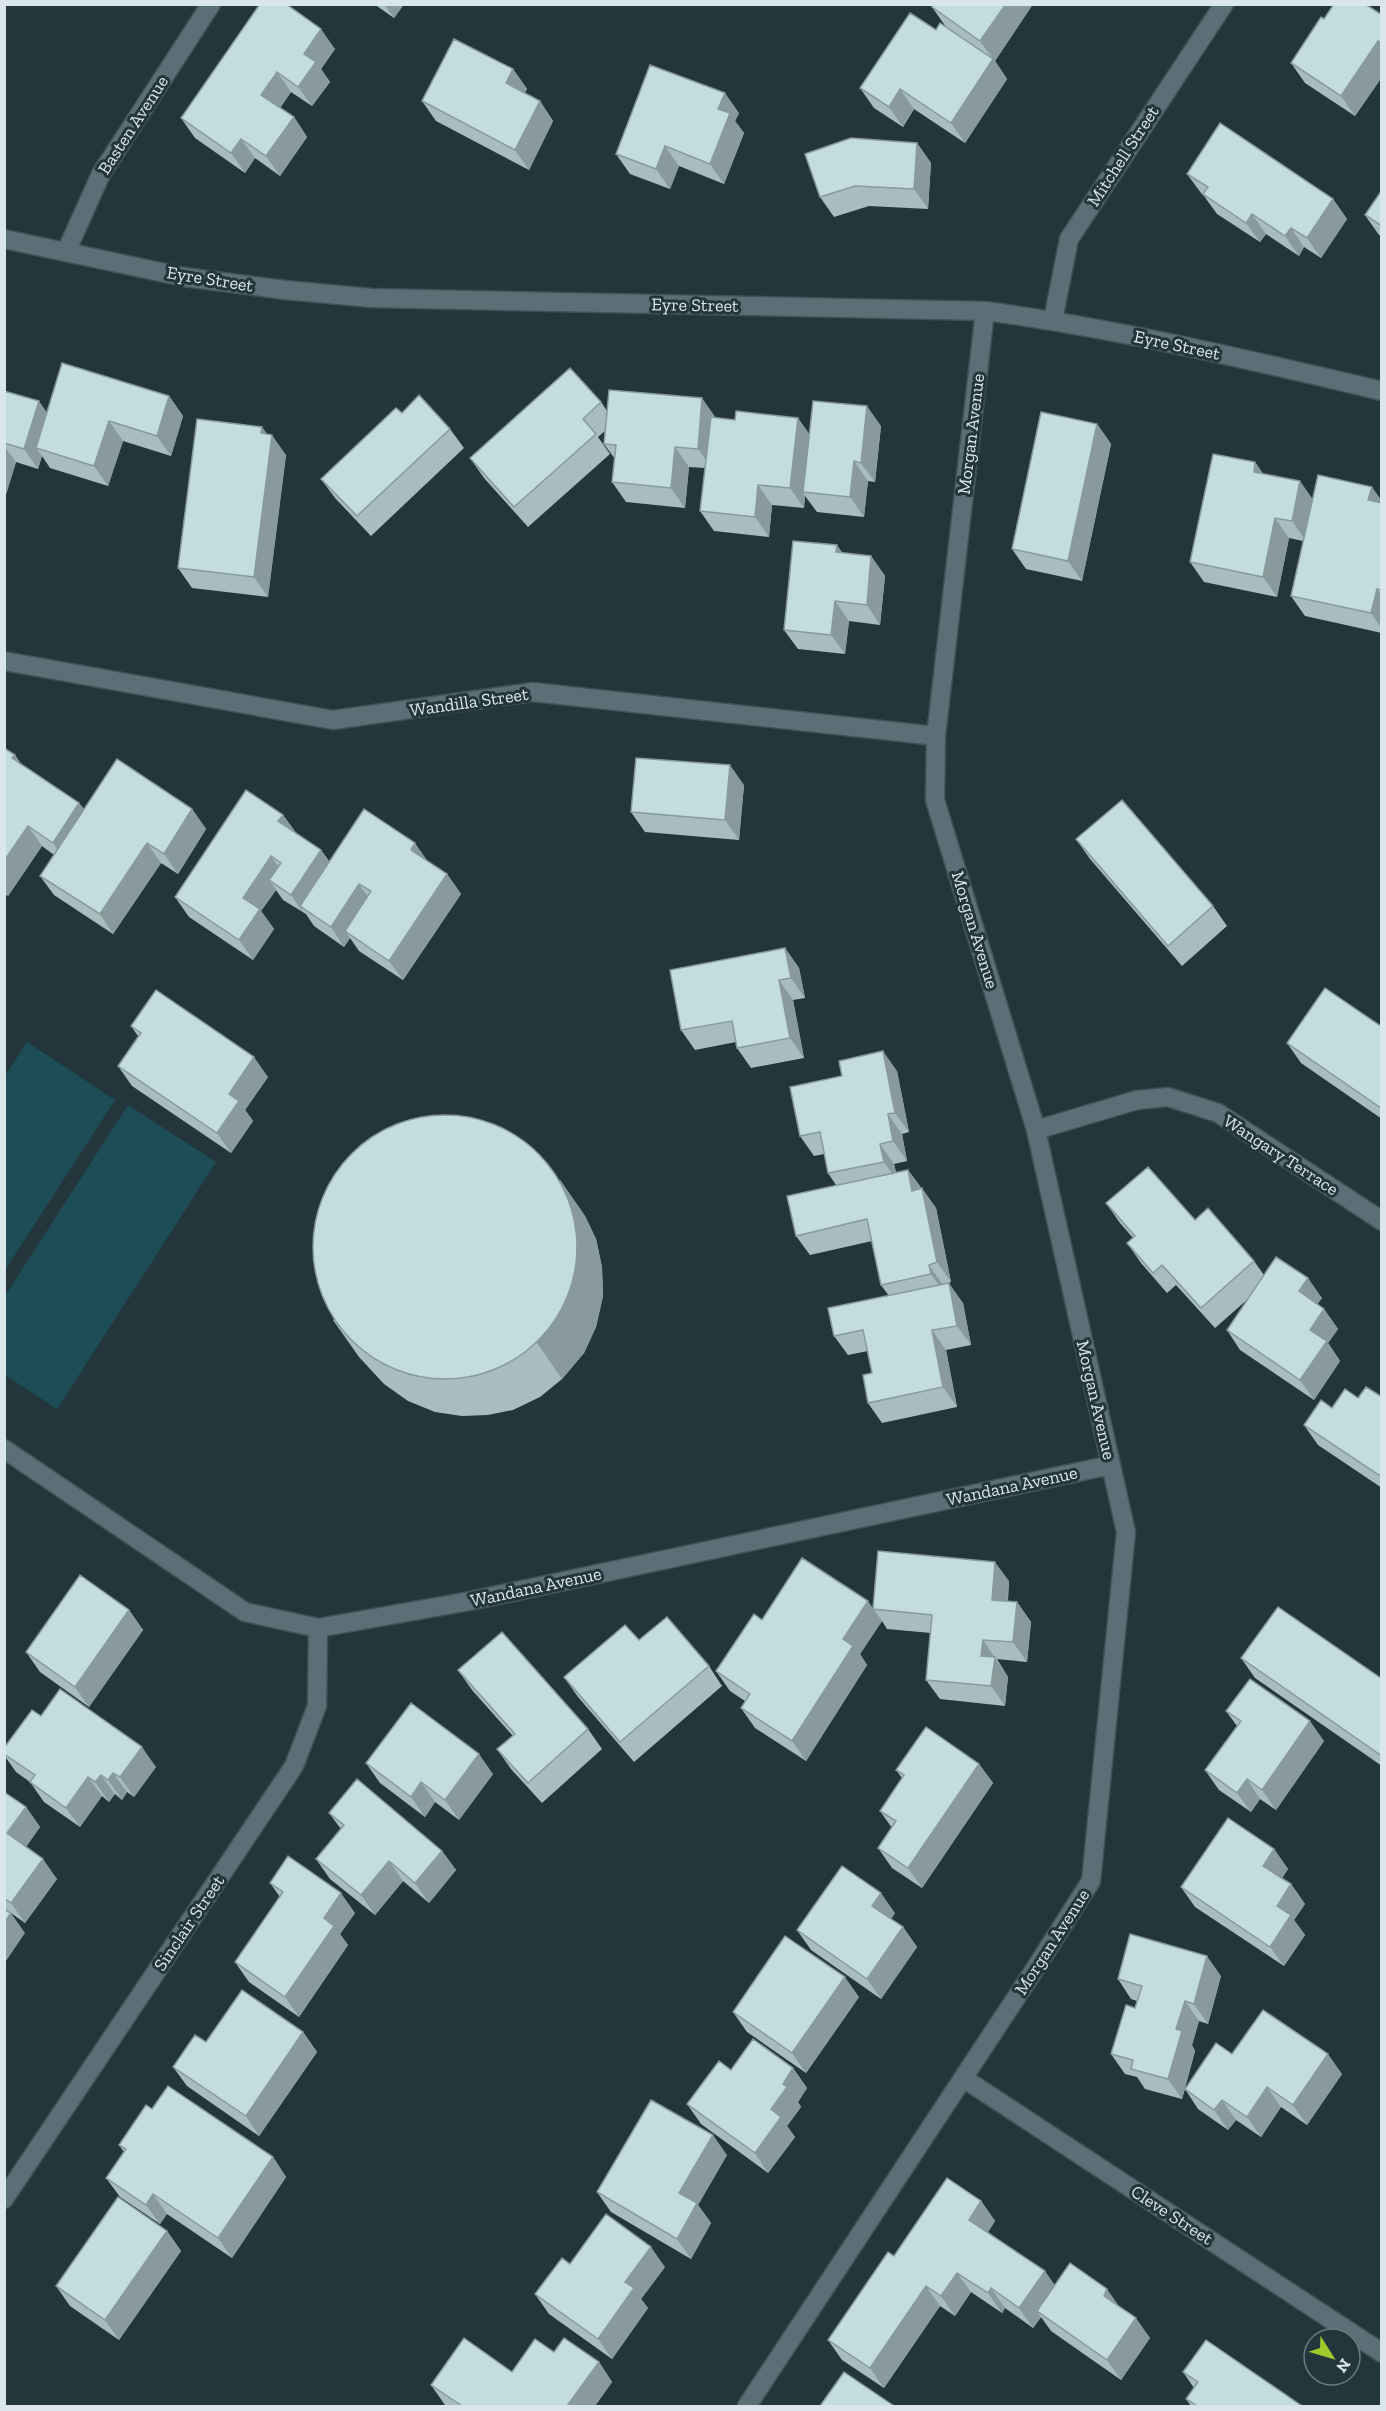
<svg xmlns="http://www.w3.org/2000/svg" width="1386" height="2411" font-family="'Zilla Slab',serif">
<rect width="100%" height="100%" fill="#23363c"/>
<path fill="#1e4d58" d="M27 1042 115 1100 5 1270V1076Z
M128 1105 216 1162 57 1409 5 1375V1296Z"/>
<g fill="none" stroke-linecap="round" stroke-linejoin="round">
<defs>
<path id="street" d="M4 239 184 277 285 290 372 298 985 311C1119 329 1250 360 1382 391
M66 252 101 174 211 4
M1053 320 1069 239 1224 4
M4 661 333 720 533 692 936 736
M1036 1130 1137 1100 1168 1097 1218 1113 1382 1221
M4 1449 245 1612 318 1628 470 1601 1111 1465
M963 2078 1382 2353
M4 2199 294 1766 317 1706 318 1628
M747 2406 1033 1972 1091 1881 1126 1532 1036 1130 935 800 936 736 985 311"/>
</defs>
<use href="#street" stroke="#405256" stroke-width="21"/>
<use href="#street" stroke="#5a7076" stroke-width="18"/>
</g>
<path fill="#a8bdbe" d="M260 4 335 49 321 69 330 82 312 106 291 92 280 108 294 117 307 137 280 176 255 158 245 173 195 138 181 118Z
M374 4H404L394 18Z
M1033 4 995 61 1007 79 965 143 914 109 903 127 874 108 860 88 936 30 963 39 946 27 932 7Z
M1382 15V77L1355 116 1305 83 1291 63 1324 19Z
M513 69 527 89 524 93 540 101 553 121 529 170 436 121 422 101Z
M739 113 735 121 744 133 724 184 679 166 670 189 630 174 616 154Z
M917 143 931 163 928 209 869 206 834 217 820 197Z
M1187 174 1333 199 1347 219 1321 258 1304 247 1299 256 1266 234 1260 242 1217 214 1204 196 1201 193Z
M1382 190V236L1379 235 1365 215Z
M4 391 47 413 169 396 183 416 171 456 123 441 108 486 50 468 42 456 38 469 16 462 4 501Z
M601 402 607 411 735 420 798 418 809 434 881 426 875 482 868 481 864 517 817 512 805 496 804 508 772 505 769 537 714 531 700 511 705 468 689 467 685 508 626 502 612 482 615 459 604 444 605 431 598 437 610 454 528 527 484 478 470 458Z
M402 413 450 429 464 448 371 536 335 498 321 479Z
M1097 424 1111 444 1082 581 1026 569 1012 549Z
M262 427 267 434 286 455 268 597 192 588 178 568Z
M1255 462 1263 474 1313 499 1382 501V633L1305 616 1291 596 1303 541 1289 538 1277 597 1204 582 1190 562Z
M871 556 885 576 880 625 849 621 845 654 798 649 784 630Z
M4 748 15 755 21 765 79 803 84 809H192L206 829 178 874 161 863 113 934 54 895 40 876 54 855 42 846 8 896 4 893Z
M744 785 739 840 645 832 631 812Z
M283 815 297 834 321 850 329 861H427L447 874 461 894 403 980 359 951 350 938 344 947 314 926 306 914 283 900 276 890 261 911 274 929 253 960 189 917 175 897Z
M1076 839 1213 906 1227 926 1182 966 1090 859Z
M785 948 799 968 805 998 793 1000 804 1058 751 1068 737 1048 736 1042 695 1050 681 1030Z
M131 1026 268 1077 245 1110 253 1121 231 1153 132 1086 118 1066 138 1036Z
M1382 1027V1119L1301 1063 1287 1043Z
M897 1071 909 1132 902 1134 907 1161 894 1164 896 1172 908 1170 936 1208 951 1282 944 1284 963 1303 971 1345 946 1350 957 1407 882 1423 868 1403 872 1373 868 1351 848 1355 834 1336 889 1296 881 1285 872 1241 810 1255 796 1236 836 1185 828 1173 824 1154 814 1156 800 1136Z
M560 1180 585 1216 596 1239 602 1267 603 1296 596 1327 584 1353 562 1379 540 1397 513 1410 488 1415 462 1416 435 1412 408 1401 384 1384 359 1357 333 1320Z
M1106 1203 1195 1220 1254 1261 1264 1275 1322 1298 1317 1304 1324 1309 1338 1329 1328 1343 1340 1361 1314 1400 1240 1350 1227 1330 1248 1299 1215 1328 1176 1285 1167 1293 1141 1263 1127 1243 1133 1238 1120 1223Z
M1382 1397V1488L1318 1445 1304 1425 1332 1408 1358 1398Z
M1009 1581 1008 1601 1017 1602 1031 1622 1027 1662 997 1659 1008 1677 1005 1706 940 1699 926 1680 931 1633 887 1629 882 1621 860 1654 867 1665 806 1761 755 1728 741 1708 745 1701 730 1691 716 1671 762 1620 873 1609Z
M129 1610 143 1630 89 1707 40 1672 26 1652Z
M639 1640 709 1666 722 1686 634 1762 578 1697 564 1677Z
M1241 1658 1382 1679V1766L1255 1678Z
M458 1670 588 1729 602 1749 542 1803 511 1769 497 1749 513 1736 472 1690Z
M1226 1711 1324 1741 1276 1810 1260 1799 1251 1812 1219 1790 1205 1770 1237 1726Z
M41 1716 156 1767 134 1797 127 1792 122 1800 115 1794 109 1802 102 1796 80 1827 44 1802 30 1782 16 1772 4 1755V1748Z
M366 1763 493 1774 459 1820 435 1802 425 1817 380 1783Z
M979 1764 993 1783 922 1888 892 1868 878 1848 892 1828 880 1811 902 1778 896 1770Z
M4 1792 26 1807 40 1827 26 1847 57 1879 25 1923 4 1908Z
M329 1813 442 1851 456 1870 429 1903 403 1881 375 1915 330 1879 316 1859 341 1829Z
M1274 1849 1288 1869 1282 1878 1291 1884 1305 1904 1294 1920 1305 1935 1284 1966 1195 1907 1181 1887Z
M270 1883 355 1913 340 1934 348 1945 299 2017 249 1982 235 1962 280 1897Z
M895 1913 891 1919 903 1927 917 1947 881 1999 811 1950 797 1930Z
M1221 1976 1208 2024 1199 2021 1192 2045 1195 2051 1185 2088 1232 2054 1342 2074 1307 2125 1281 2107 1261 2137 1236 2120 1228 2130 1198 2109 1185 2089 1182 2099 1145 2089 1137 2077 1125 2074 1111 2054 1135 2008 1137 2001 1131 1999 1118 1979Z
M859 1997 806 2073 747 2032 733 2012Z
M303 2032 317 2052 259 2136 187 2086 173 2067 206 2042Z
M793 2068 807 2088 798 2102 801 2107 787 2126 795 2137 768 2173 701 2124 687 2104 731 2070Z
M152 2109 273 2157 286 2177 232 2258 167 2214 160 2224 120 2197 106 2178 124 2152 119 2145Z
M727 2155 698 2205 711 2223 691 2259 611 2212 597 2192Z
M981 2201 995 2221 988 2232 1055 2285 1119 2306 1150 2338 1121 2380 1051 2331 1041 2317 1033 2328 1005 2308 1002 2313 971 2292 955 2316 940 2306 884 2388 842 2360 828 2340 894 2256Z
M167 2231 181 2251 119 2340 70 2306 56 2286Z
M570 2264 665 2267 641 2299 648 2308 612 2359 549 2314 535 2294Z
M554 2352 599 2362 612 2382 595 2406H448L445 2405 431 2385 512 2372Z
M1183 2372 1302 2406H1191L1186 2399 1194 2388Z"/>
<path fill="#889a9b" d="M384 4H404L394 18Z
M1006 4H1033L995 61 1007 79 965 143 951 123 993 59 980 41Z
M321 29 335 49 321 69 330 82 312 106 298 87 304 54Z
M1378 41 1382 45V77L1355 116 1341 96Z
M513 69 527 89 520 103 506 83Z
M277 72 291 92 275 115 261 95Z
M900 89 914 109 903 127 889 107Z
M725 93 739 113 735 121 744 133 724 184 710 164 718 109Z
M540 101 553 121 529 170 515 150Z
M294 117 307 137 280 176 266 156Z
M241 139 255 158 245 173 231 153Z
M917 143 931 163 928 209 914 189Z
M665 146 679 166 670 189 656 169Z
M1333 199 1347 219 1321 258 1307 238Z
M1252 214 1266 234 1260 242 1246 223Z
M1291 228 1304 247 1299 256 1285 236Z
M169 396 183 416 171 456 157 436Z
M702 398 716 418 712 469 698 449Z
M39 401 53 421 36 448 42 456 38 469 24 449Z
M867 406 881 426 875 482 861 463Z
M798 418 812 438 803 492 805 496 804 508 790 488Z
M109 421 123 441 108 486 94 466Z
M1097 424 1111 444 1082 581 1068 561Z
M262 427 271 440 272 435 286 455 268 597 254 577Z
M4 446 16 462 4 501Z
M675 447 689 467 685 508 671 488Z
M854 461 868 481 864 517 850 497Z
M1255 462 1269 482 1254 472Z
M1300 481 1314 501 1306 541 1292 521Z
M758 485 772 505 769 537 755 517Z
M1372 487 1382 501V519L1368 500Z
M1275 518 1289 538 1277 597 1263 577Z
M837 545 851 565 836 552Z
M871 556 885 576 880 625 867 605Z
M1377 589 1382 595V629L1371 613Z
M835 601 849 621 845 654 831 635Z
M15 755 29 775 12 758Z
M730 765 744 785 739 840 725 820Z
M79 803 93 823 67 863 53 843Z
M192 809 206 829 178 874 164 854Z
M283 815 297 835 278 821Z
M28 826 42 846 8 896 4 890V861Z
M147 843 161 863 113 934 100 914Z
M415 843 429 863 411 850Z
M321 850 335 870 300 906 305 915 291 895Z
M271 856 285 876 269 880 276 890 261 911 274 929 253 960 239 940 243 898Z
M447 874 461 894 403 980 389 961Z
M359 884 373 904 345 931 350 938 344 947 331 927Z
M785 948 799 968 805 998 791 978Z
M779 980 793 1000 804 1058 790 1038Z
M883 1051 897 1071 909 1132 895 1113Z
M254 1057 268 1077 245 1110 253 1121 231 1153 217 1133 229 1094Z
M888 1114 902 1134 907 1161 893 1141Z
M880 1144 894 1164 898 1182 884 1162Z
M908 1170 922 1189 912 1191Z
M560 1180 585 1216 596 1239 602 1267 603 1296 596 1327 584 1353 562 1379 537 1343Z
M922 1188 936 1208 951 1282 937 1262Z
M929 1265 943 1285 945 1294 931 1274Z
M1308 1278 1322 1298 1313 1311 1299 1291Z
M949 1283 963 1303 971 1345 957 1326Z
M1324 1309 1338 1329 1328 1343 1340 1361 1314 1400 1300 1380 1310 1330Z
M932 1330 946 1350 957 1407 943 1387Z
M995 1562 1009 1581 1006 1620 992 1600Z
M868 1601 882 1621 860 1654 867 1665 806 1761 792 1741 843 1639Z
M1017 1602 1031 1622 1027 1662 1013 1642Z
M129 1610 143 1630 89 1707 75 1687Z
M983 1640 1008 1677 1005 1706 991 1686 981 1656Z
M1310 1721 1324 1741 1276 1810 1262 1790Z
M142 1747 156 1767 134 1797 120 1777Z
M479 1754 493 1774 459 1820 445 1800Z
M979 1764 993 1783 922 1888 908 1868Z
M113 1773 127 1792 122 1800 108 1780Z
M101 1775 115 1794 109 1802 95 1782Z
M88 1777 102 1796 80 1827 66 1808Z
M1247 1779 1260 1799 1251 1812 1237 1793Z
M421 1782 435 1802 425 1817 411 1797Z
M26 1807 40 1827 21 1853 7 1833Z
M1274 1849 1288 1869 1277 1886 1263 1866Z
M442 1851 456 1870 429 1903 415 1883Z
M43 1859 57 1879 25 1923 11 1903Z
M389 1861 403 1881 375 1915 361 1895Z
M1291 1884 1305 1904 1294 1920 1305 1935 1284 1966 1270 1947 1277 1906Z
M341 1893 355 1913 340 1934 348 1945 299 2017 285 1997 324 1918Z
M881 1893 895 1913 886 1925 872 1906Z
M11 1913 25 1933 6 1961 4 1958V1923Z
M903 1927 917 1947 881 1999 867 1979Z
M1207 1956 1221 1976 1208 2024 1194 2004Z
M845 1977 859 1997 806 2073 792 2053Z
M1185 2001 1199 2021 1192 2045 1195 2051 1182 2099 1168 2079 1176 2029Z
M303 2032 317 2052 259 2136 246 2116Z
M1328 2054 1342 2074 1307 2125 1293 2105Z
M793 2068 807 2088 798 2102 801 2107 787 2126 795 2137 768 2173 755 2153 771 2109 783 2084Z
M1267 2087 1281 2107 1261 2137 1247 2117Z
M1222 2100 1236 2120 1228 2130 1214 2110Z
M713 2135 727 2155 698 2205 711 2223 691 2259 677 2239 679 2193Z
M273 2157 286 2177 232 2258 218 2238Z
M153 2194 167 2214 160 2224 146 2205Z
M981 2201 995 2221 983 2240 969 2220Z
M167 2231 181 2251 119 2340 105 2320Z
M651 2247 665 2267 641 2299 648 2308 612 2359 598 2339 625 2282Z
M1045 2271 1059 2291 1037 2311 1041 2317 1033 2328 1019 2308Z
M957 2273 971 2292 955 2316 941 2296Z
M926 2286 940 2306 884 2388 870 2368Z
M991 2288 1005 2308 1002 2313 988 2293Z
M1107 2289 1121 2309 1104 2296Z
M1136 2318 1150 2338 1121 2380 1107 2360Z
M599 2362 612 2382 595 2406H567Z"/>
<path fill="#c3dcdd" stroke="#889a9b" stroke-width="1.5" d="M260 4H286L321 29 304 54 316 62 298 87 277 72 261 95 294 117 266 156 241 139 231 153 181 118Z
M933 4H1006L980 41 932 7Z
M1334 4H1365L1382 15V43L1378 41 1341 96 1291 63 1321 17 1324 19Z
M910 13 936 30 940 23 993 59 951 123 900 89 889 107 860 88Z
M454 39 513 69 506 83 540 101 515 150 422 101Z
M650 65 725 93 718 109 730 113 710 164 665 146 656 169 616 154Z
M1220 123 1333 199 1307 238 1291 228 1285 236 1252 214 1246 223 1203 194 1208 187 1187 174Z
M851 138 917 143 914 189 855 186 820 197 805 154Z
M1382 190V226L1365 215Z
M62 363 169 396 157 436 109 421 94 466 36 448Z
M570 368 601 402 583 419 596 434 514 507 470 458Z
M609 390 702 398 698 449 675 447 671 488 612 482 616 445 604 444Z
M4 391 39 401 24 449 4 443Z
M419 395 450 429 357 516 321 479 396 408 402 413Z
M813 401 867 406 861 463 854 461 850 497 803 492Z
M736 411 798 418 790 488 758 485 755 517 700 511 711 417 735 420Z
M1041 412 1097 424 1068 561 1012 549Z
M197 419 262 427 261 433 272 435 254 577 178 568Z
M1213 454 1255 462 1254 472 1300 481 1292 521 1275 518 1263 577 1190 562Z
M1318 475 1372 487 1368 500 1382 503V590L1377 589 1371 613 1291 596Z
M793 541 837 545 836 552 871 556 867 605 835 601 831 635 784 630Z
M4 748 15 755 12 758 79 803 53 843 28 826 4 861Z
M636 758 730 765 725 820 631 812Z
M117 759 192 809 164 854 147 843 100 914 40 876Z
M246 790 283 815 278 821 321 850 291 895 269 880 281 863 271 856 243 898 260 909 239 940 175 897Z
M1122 800 1213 906 1168 946 1076 839Z
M364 809 415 843 411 850 447 874 389 961 345 931 371 891 359 884 331 927 300 906Z
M785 948 791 978 779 980 790 1038 737 1048 732 1021 681 1030 670 970Z
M1325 988 1382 1027 1381 1108 1287 1043Z
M156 990 254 1057 229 1094 239 1101 217 1133 118 1066 141 1033 131 1026Z
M883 1051 895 1113 888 1114 893 1141 880 1144 884 1162 828 1173 820 1132 800 1136 790 1087 842 1076 839 1061Z
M313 1247a132 132 0 1 1 264 0a132 132 0 1 1-264 0Z
M1148 1167 1195 1220 1208 1208 1254 1261 1201 1308 1162 1265 1153 1273 1127 1243 1135 1236 1106 1203Z
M908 1170 912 1191 922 1188 937 1262 929 1265 931 1274 881 1285 867 1219 796 1236 787 1196Z
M1276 1257 1308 1278 1299 1291 1324 1309 1310 1330 1327 1341 1300 1380 1227 1330Z
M949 1283 957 1326 932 1330 943 1387 868 1403 863 1375 872 1373 863 1330 834 1336 828 1308Z
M1366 1387 1382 1397V1477L1304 1425 1321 1400 1332 1408 1345 1389 1358 1398Z
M878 1551 995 1562 992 1600 1017 1602 1013 1642 983 1640 981 1656 995 1657 991 1686 926 1680 932 1615 873 1609Z
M802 1558 868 1601 843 1639 853 1646 792 1741 741 1708 750 1694 716 1671 754 1614 762 1620Z
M80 1575 129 1610 75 1687 26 1652Z
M1278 1607 1382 1679V1756L1241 1658Z
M667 1617 709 1666 620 1742 564 1677 625 1625 639 1640Z
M502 1632 588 1729 528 1783 497 1749 515 1734 458 1670Z
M1250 1679 1310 1721 1262 1790 1247 1779 1237 1793 1205 1770 1241 1721 1226 1711Z
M60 1689 142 1747 120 1777 113 1773 108 1780 101 1775 95 1782 88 1777 66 1808 30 1782 35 1775 4 1754V1748L32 1710 41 1716Z
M411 1703 479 1754 445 1800 421 1782 411 1797 366 1763Z
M926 1727 979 1764 908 1868 878 1848 896 1821 880 1811 904 1775 896 1770Z
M357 1779 442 1851 415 1883 389 1861 361 1895 316 1859 344 1825 329 1813Z
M4 1792 26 1807 7 1833 43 1859 11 1903 4 1898Z
M1228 1818 1274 1849 1263 1866 1291 1884 1277 1906 1291 1915 1270 1947 1181 1887Z
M288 1856 341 1893 324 1918 334 1926 285 1997 235 1962 283 1892 270 1883Z
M842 1866 881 1893 872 1906 903 1927 867 1979 797 1930Z
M4 1909 11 1913 4 1923Z
M1130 1934 1207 1956 1194 2004 1185 2001 1176 2029 1182 2031 1168 2079 1131 2069 1133 2060 1111 2054 1126 2005 1135 2008 1142 1986 1118 1979Z
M785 1936 845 1977 792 2053 733 2012Z
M242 1990 303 2032 246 2116 173 2067 195 2035 206 2042Z
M1263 2010 1328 2054 1293 2105 1267 2087 1247 2117 1222 2100 1214 2110 1185 2089 1216 2043 1232 2054Z
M753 2039 793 2068 783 2084 787 2087 771 2109 781 2117 755 2153 687 2104 719 2061 731 2070Z
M168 2086 273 2157 218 2238 153 2194 146 2205 106 2178 126 2149 119 2145 146 2105 152 2109Z
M651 2100 713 2135 679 2193 697 2203 677 2239 597 2192Z
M947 2178 981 2201 969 2220 1045 2271 1019 2308 991 2288 988 2293 957 2273 941 2296 926 2286 870 2368 828 2340 888 2252 894 2256Z
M118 2197 167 2231 105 2320 56 2286Z
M606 2214 651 2247 625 2282 634 2288 598 2339 535 2294 562 2258 570 2264Z
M1070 2263 1107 2289 1104 2296 1136 2318 1107 2360 1037 2311Z
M464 2338 512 2372 535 2339 554 2352 564 2338 599 2362 567 2406H462L431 2385Z
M1206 2340 1302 2406H1197L1186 2399 1198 2382 1183 2372Z
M844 2372 894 2406H820Z"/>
<g text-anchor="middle" stroke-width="6" stroke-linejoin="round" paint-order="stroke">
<g font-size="18" fill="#dae6e9" stroke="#23363c">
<text transform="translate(133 125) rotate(-57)" y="6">Basten Avenue</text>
<text transform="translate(1123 156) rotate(-57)" y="6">Mitchell Street</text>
<text transform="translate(210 279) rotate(9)" y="6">Eyre Street</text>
<text transform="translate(695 305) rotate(1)" y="6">Eyre Street</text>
<text transform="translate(1177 345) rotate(12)" y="6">Eyre Street</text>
<text transform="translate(971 434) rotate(-83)" y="6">Morgan Avenue</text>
<text transform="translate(469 702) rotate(-8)" y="6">Wandilla Street</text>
<text transform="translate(975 930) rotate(73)" y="6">Morgan Avenue</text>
<text transform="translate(1281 1155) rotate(33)" y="6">Wangary Terrace</text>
<text transform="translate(1096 1400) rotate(77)" y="6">Morgan Avenue</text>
<text transform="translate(1012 1486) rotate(-12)" y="6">Wandana Avenue</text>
<text transform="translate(536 1587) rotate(-12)" y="6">Wandana Avenue</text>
<text transform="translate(189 1923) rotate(-56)" y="6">Sinclair Street</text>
<text transform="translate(1052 1942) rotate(-57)" y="6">Morgan Avenue</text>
<text transform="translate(1172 2215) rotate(33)" y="6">Cleve Street</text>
</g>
</g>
<rect width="1386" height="2411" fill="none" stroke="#dae6e9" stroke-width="12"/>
<g transform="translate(1332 2357) rotate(127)"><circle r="28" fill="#23363c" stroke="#6c7c81" stroke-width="1.5"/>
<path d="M0-4.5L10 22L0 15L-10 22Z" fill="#a0c92b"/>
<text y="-9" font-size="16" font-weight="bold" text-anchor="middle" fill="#dae6e9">N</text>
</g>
</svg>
